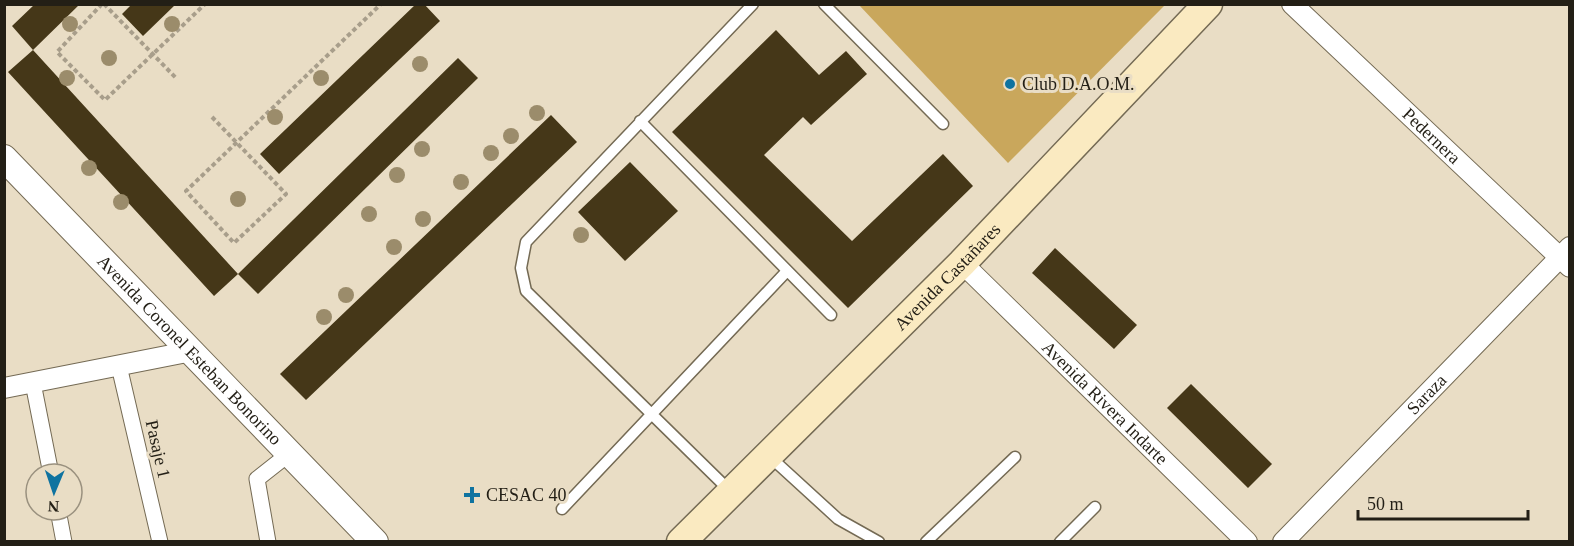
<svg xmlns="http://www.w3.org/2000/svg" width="1574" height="546" font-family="'Times New Roman',serif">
<rect width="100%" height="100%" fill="#e9ddc5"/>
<path fill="#c9a75c" d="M859 5H1165L1008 163Z"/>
<path fill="#453718" d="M35 4H80L33 50 12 26Z
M132 4H176L143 36 122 14Z
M416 4H424L440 21 279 174 260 154Z
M776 30 819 75 846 51 867 74 811 125 803 117 764 155 852 241 943 154 973 186 848 308 672 132Z
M33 50 238 274 214 296 8 72Z
M458 58 478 78 258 294 238 274Z
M551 115 577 142 306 400 280 374Z
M630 162 678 211 625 261 578 212Z
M1055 248 1137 325 1114 349 1032 273Z
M1191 384 1272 464 1248 488 1167 408Z"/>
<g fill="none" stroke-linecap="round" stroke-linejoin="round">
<defs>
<path id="service" d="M824 4 943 124
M640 121 831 315
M768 455 838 519 879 542
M730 491 526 291 521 268 526 242 753 4
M562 509 787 271
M926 542 1015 457
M1060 542 1095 507"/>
<path id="pedestrian" d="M119 366 160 542
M33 383 51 474
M58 510 64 542
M268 542 257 479 290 453"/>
<g id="minor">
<path id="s1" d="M1292 4 1570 267"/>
<path id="s2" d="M962 263 1247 542"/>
<path d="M4 388 192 351"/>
<path id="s3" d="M1283 542 1570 247"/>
</g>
<g id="tertiary">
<path id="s4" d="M4 158 375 542"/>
</g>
<g id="secondary">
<path id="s5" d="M681 542 962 263 1208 4"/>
</g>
</defs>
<use href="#service" stroke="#746a54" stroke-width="13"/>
<use href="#pedestrian" stroke="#746a54" stroke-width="17"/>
<use href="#minor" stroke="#746a54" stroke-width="22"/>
<use href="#tertiary" stroke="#746a54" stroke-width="28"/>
<use href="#secondary" stroke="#746a54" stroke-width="31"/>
<path stroke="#a89e8b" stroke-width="4" stroke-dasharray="4.5 3" stroke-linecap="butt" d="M102 4 57 52 105 100 205 4
M104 4 176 78
M212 117 286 194 234 243 186 191 381 4"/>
<use href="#service" stroke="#fff" stroke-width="10"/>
<use href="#pedestrian" stroke="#fff" stroke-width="15"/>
<use href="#minor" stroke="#fff" stroke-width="20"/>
<use href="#tertiary" stroke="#fff" stroke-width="26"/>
<use href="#secondary" stroke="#faeac1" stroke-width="28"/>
</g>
<g fill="#9b8c6b">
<circle cx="70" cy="24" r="8"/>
<circle cx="172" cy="24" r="8"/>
<circle cx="109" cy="58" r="8"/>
<circle cx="420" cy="64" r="8"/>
<circle cx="67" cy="78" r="8"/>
<circle cx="321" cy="78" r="8"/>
<circle cx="537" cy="113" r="8"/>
<circle cx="275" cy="117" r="8"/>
<circle cx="511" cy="136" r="8"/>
<circle cx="422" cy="149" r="8"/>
<circle cx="491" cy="153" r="8"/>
<circle cx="89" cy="168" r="8"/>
<circle cx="397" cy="175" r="8"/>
<circle cx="461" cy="182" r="8"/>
<circle cx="238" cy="199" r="8"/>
<circle cx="121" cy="202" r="8"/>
<circle cx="369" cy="214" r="8"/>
<circle cx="423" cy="219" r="8"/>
<circle cx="581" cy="235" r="8"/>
<circle cx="394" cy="247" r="8"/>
<circle cx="346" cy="295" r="8"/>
<circle cx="324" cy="317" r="8"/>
</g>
<g fill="#0f73a0" stroke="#e9ddc5" stroke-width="2">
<circle cx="1010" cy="84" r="6"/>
<path d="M469 486h6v6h6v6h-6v6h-6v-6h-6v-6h6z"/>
</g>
<g text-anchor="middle" stroke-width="6" stroke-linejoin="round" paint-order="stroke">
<g font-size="18" fill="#231f16" stroke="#e9ddc5" text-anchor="start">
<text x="1022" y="90">Club D.A.O.M.</text>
<text x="486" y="501">CESAC 40</text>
</g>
<g font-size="18" fill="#231f16" stroke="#e9ddc5">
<text dy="6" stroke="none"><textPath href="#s1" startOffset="192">Pedernera</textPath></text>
<text dy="6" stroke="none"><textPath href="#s5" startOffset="376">Avenida Castañares</textPath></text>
<text dy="6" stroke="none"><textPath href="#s4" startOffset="267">Avenida Coronel Esteban Bonorino</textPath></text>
<text dy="6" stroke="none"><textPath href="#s3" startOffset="206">Saraza</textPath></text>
<text dy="6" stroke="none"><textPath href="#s2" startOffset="200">Avenida Rivera Indarte</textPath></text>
<text transform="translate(158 449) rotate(77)" y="6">Pasaje 1</text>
</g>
</g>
<rect width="1574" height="546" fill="none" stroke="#231f16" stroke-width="12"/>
<g transform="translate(54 492) rotate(182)"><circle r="28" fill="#e9ddc5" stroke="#9a917f" stroke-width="1.5"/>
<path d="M0-4.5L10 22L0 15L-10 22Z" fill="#0f73a0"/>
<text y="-9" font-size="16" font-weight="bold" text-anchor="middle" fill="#231f16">N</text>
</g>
<path d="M1358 510v9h170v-9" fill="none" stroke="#231f16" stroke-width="3"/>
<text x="1367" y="510" font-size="18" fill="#231f16" stroke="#e9ddc5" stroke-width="4.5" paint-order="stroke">50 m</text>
</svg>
